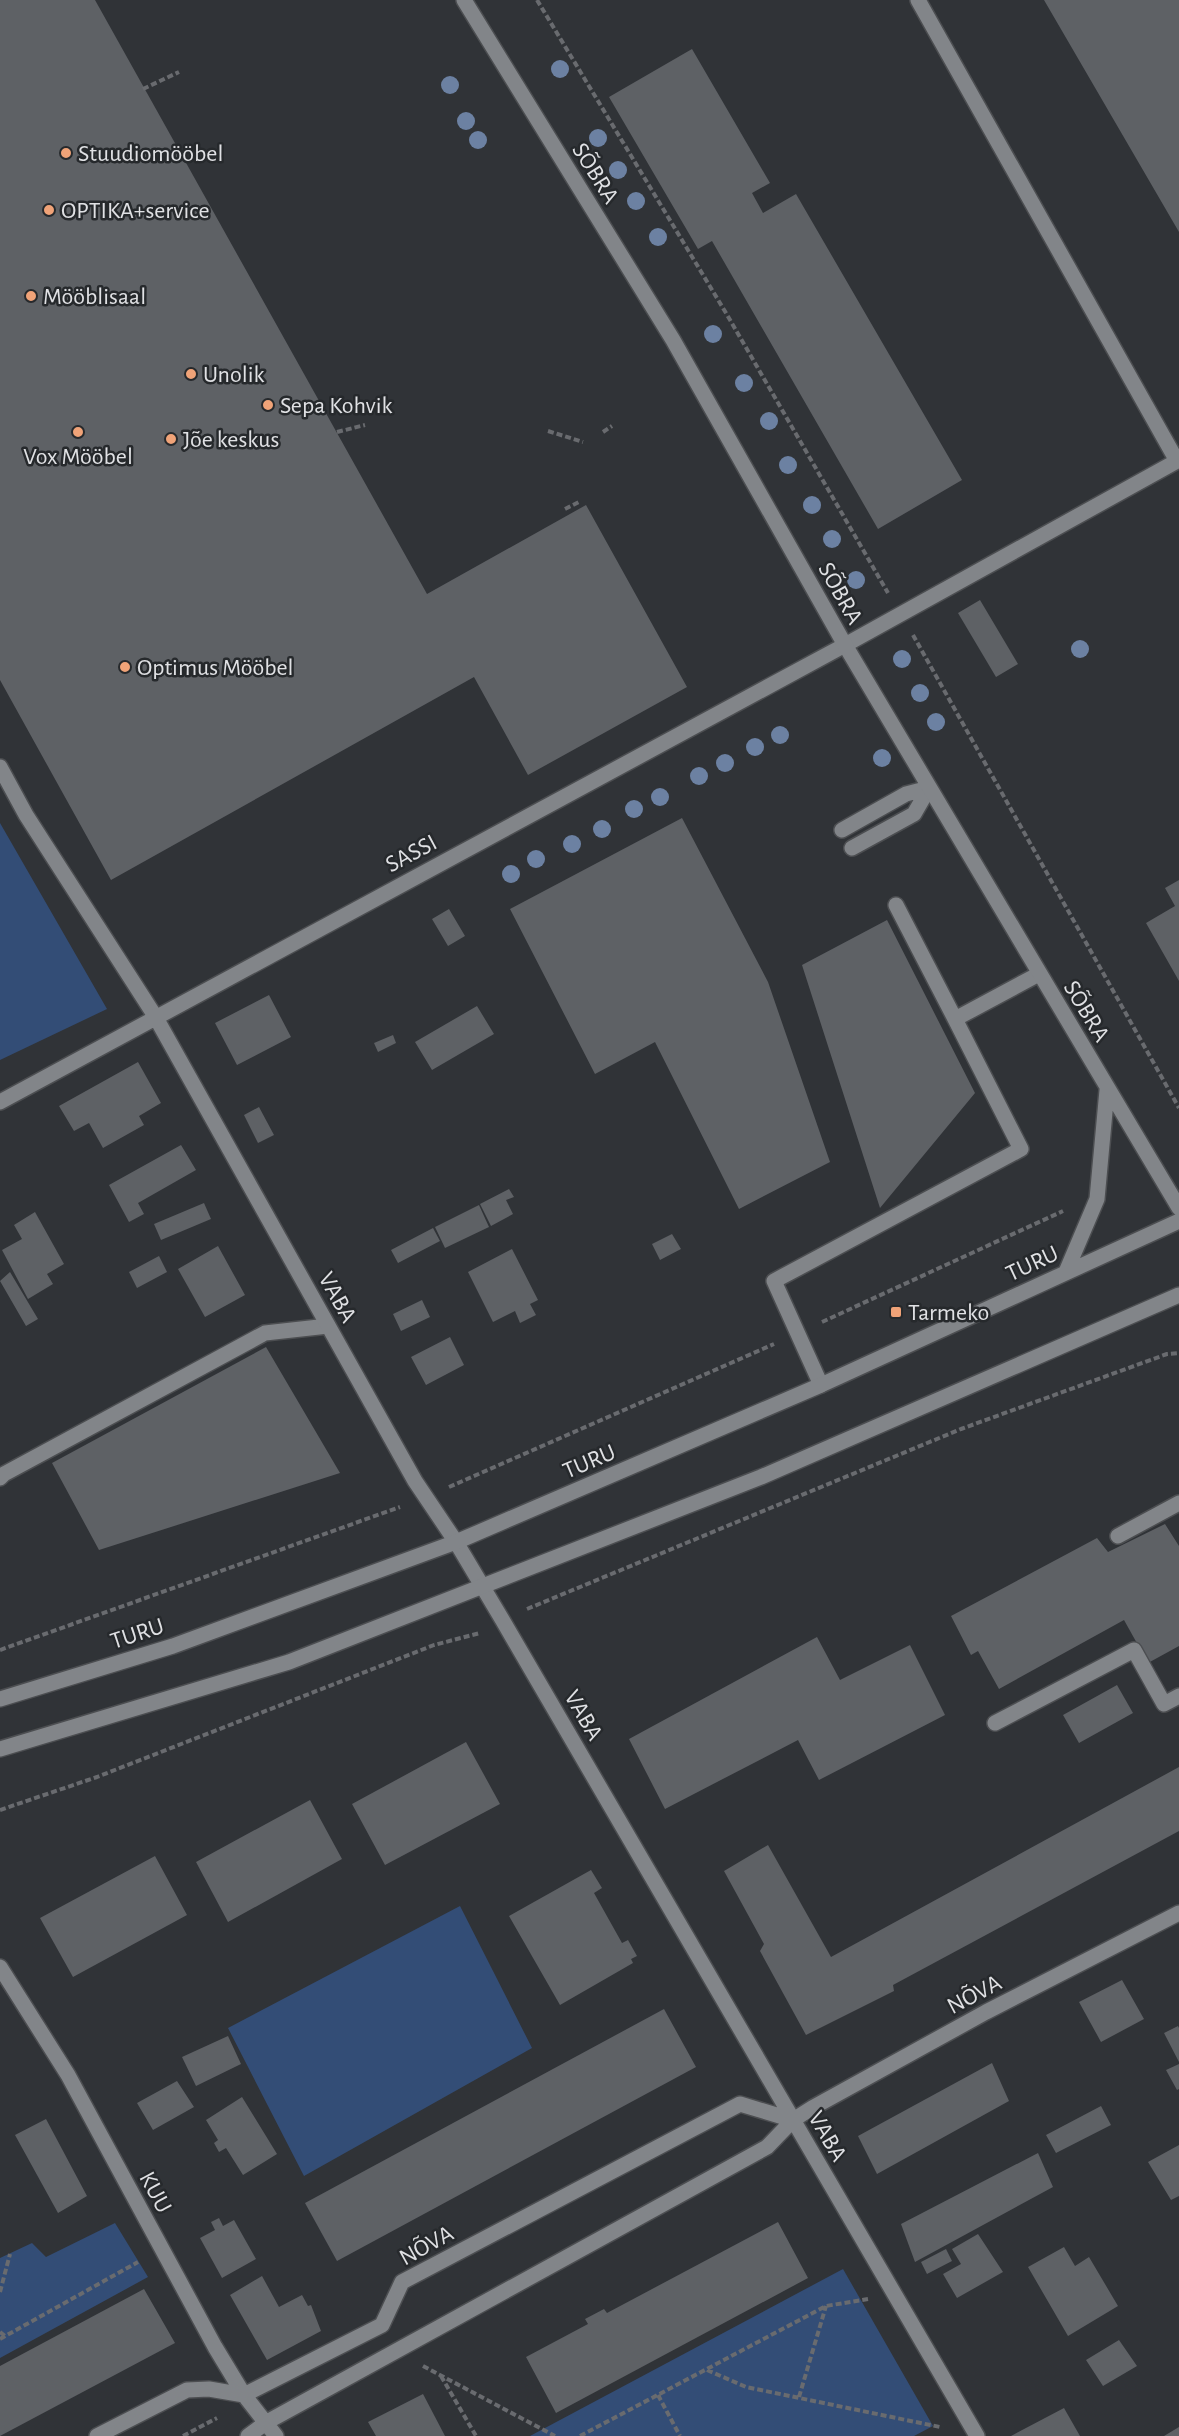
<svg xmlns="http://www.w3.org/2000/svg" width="1179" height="2436" font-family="'Alegreya Sans',sans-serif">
<rect width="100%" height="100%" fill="#303337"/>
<path fill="#334d76" d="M0 823 107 1009 0 1060Z
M460 1906 532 2048 304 2176 228 2028Z
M115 2223 148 2277 0 2358V2258L32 2243 46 2257Z
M843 2269 933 2426 914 2436H530Z"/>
<path fill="#5e6165" d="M0 0H95L427 594 586 505 687 687 528 775 474 677 111 880 0 680Z
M1044 0H1179V232Z
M692 49 770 183 752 193 763 213 796 194 962 480 878 529 712 241 698 249 609 97Z
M980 600 1018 664 996 677 958 613Z
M682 818 768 982 830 1162 739 1209 655 1042 595 1074 510 909Z
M1179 880V981L1146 923 1175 906 1165 888Z
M449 909 465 936 448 946 432 919Z
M887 920 975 1093 880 1208 802 965Z
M269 995 291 1037 237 1065 215 1023Z
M477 1006 494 1034 432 1070 415 1042Z
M393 1035 396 1043 378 1052 374 1043Z
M138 1062 161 1103 139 1116 144 1125 103 1148 89 1123 74 1131 59 1106Z
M259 1107 274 1135 258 1143 244 1115Z
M181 1145 196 1170 138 1203 144 1214 129 1222 109 1185Z
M509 1189 514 1197 506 1200 513 1214 491 1226 480 1204Z
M204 1203 211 1219 161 1240 154 1224Z
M479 1205 489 1227 445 1248 435 1227Z
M35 1212 64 1264 47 1274 53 1284 28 1299 2 1250 22 1239 14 1225Z
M433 1228 440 1241 398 1263 391 1250Z
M672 1234 681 1249 660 1260 652 1244Z
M218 1246 245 1295 205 1317 178 1269Z
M512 1249 538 1300 530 1304 536 1315 520 1323 515 1311 493 1322 468 1272Z
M159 1256 167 1272 137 1288 129 1272Z
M10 1272 38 1319 26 1326 0 1281Z
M422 1300 430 1317 401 1331 393 1314Z
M450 1337 464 1365 426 1385 411 1357Z
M266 1347 340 1473 99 1550 52 1463Z
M1165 1524 1179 1546V1646L1148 1663 1124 1620 999 1689 978 1651 971 1655 951 1616 1097 1538 1108 1552Z
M817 1637 840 1680 910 1645 945 1715 819 1780 798 1740 665 1809 629 1739Z
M1117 1685 1133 1713 1079 1743 1063 1715Z
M466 1742 500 1804 385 1865 352 1804Z
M1179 1767V1831L893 1985 894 1991 806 2035 760 1951 764 1944 724 1871 768 1845 831 1957Z
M310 1800 342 1859 228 1922 196 1862Z
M155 1856 187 1915 73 1977 40 1918Z
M591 1870 602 1888 594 1893 622 1943 628 1940 637 1956 631 1959 633 1963 560 2005 509 1916Z
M1122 1980 1144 2019 1101 2042 1079 2002Z
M664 2009 696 2067 337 2261 305 2203Z
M1178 2026 1179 2028V2062L1164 2033Z
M228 2036 241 2064 196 2086 182 2057Z
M992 2063 1009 2101 877 2174 858 2136Z
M1179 2064V2089L1177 2090 1166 2070Z
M177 2081 194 2107 153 2130 137 2103Z
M242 2097 277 2154 243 2175 226 2148 219 2152 214 2143 218 2140 206 2120Z
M1101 2106 1111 2125 1056 2153 1046 2135Z
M46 2119 87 2196 58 2213 15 2135Z
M1179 2145V2196L1171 2200 1148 2162Z
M1038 2153 1053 2187 915 2262 901 2224Z
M219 2218 223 2226 234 2220 256 2259 222 2278 200 2238 215 2230 211 2222Z
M778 2222 808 2278 556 2413 526 2357 588 2324 585 2319 604 2309 607 2313Z
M978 2234 1003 2272 957 2298 943 2274 961 2264 952 2249Z
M1064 2247 1075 2266 1089 2257 1118 2306 1068 2336 1028 2267Z
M946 2249 952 2261 927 2274 921 2262Z
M262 2276 279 2307 302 2295 308 2306 311 2305 321 2331 267 2360 230 2295Z
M144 2289 175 2343 0 2436V2366Z
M1119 2340 1137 2366 1103 2386 1086 2360Z
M423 2394 445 2436H376L368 2422Z
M1064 2408 1080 2436H1011Z
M1179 2427V2436H1164Z"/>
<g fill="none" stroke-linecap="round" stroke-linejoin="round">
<defs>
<path id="lane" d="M845 645 1177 461 918 0
M0 767 26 815 155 1016
M842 830 906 794 929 788
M852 848 914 814 929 788
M896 905 955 1019
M821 1385 774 1281 1021 1149 955 1019 1039 974
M0 1478 4 1474 265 1333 328 1326
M1118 1536 1179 1503
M995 1723 1134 1650 1164 1704 1179 1696"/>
<path id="street" d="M155 1016 415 1481 456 1542 503 1621 977 2436
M0 1102 845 645
M0 1967 68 2075 215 2347 244 2395 276 2436
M97 2436 187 2390 209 2389 244 2395 382 2325 402 2282 740 2104 793 2120
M248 2436 267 2422 767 2147 793 2120 812 2108 986 2012 1179 1913"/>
<path id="secondary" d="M464 0 673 340 845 645 1179 1208
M1066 1272 1097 1199 1107 1090
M0 1699 173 1646 456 1542 821 1385 1179 1221
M0 1749 289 1662 761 1477 1179 1295"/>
</defs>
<use href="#lane" stroke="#4c4e51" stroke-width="18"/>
<use href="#street" stroke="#4c4e51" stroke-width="18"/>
<use href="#secondary" stroke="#4c4e51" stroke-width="18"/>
<path stroke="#696b6f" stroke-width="4" stroke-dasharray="6 3" stroke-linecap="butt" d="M537 0 726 313 888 593
M143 89 179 72
M548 431 583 442
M337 432 365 425
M603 432 612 426
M565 509 581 501
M913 635 1179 1108
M822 1322 1063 1211
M449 1487 774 1344
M527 1609 961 1429 1167 1354 1179 1353
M0 1650 400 1507
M0 1810 97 1777 434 1645 480 1633
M0 2292 10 2254
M0 2332 5 2336
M0 2339 138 2262
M423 2366 555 2436
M707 2370 746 2387 940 2427
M441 2376 476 2436
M658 2395 680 2436
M799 2397 826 2306
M183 2436 217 2418
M580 2436 826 2306 868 2299"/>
<use href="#lane" stroke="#828589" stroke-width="15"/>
<use href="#street" stroke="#828589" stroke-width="15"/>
<use href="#secondary" stroke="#828589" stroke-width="15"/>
</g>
<g fill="#6c81a2">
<circle cx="560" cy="69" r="9"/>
<circle cx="450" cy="85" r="9"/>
<circle cx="466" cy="121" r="9"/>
<circle cx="598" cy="138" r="9"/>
<circle cx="478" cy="140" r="9"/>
<circle cx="618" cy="170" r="9"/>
<circle cx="636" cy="201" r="9"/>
<circle cx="658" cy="237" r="9"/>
<circle cx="713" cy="334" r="9"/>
<circle cx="744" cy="383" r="9"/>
<circle cx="769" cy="421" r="9"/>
<circle cx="788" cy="465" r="9"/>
<circle cx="812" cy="505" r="9"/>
<circle cx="832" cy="539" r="9"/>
<circle cx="856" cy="580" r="9"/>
<circle cx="1080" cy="649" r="9"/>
<circle cx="902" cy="659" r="9"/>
<circle cx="920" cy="693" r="9"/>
<circle cx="936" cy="722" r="9"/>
<circle cx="780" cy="735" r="9"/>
<circle cx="755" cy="747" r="9"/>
<circle cx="882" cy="758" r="9"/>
<circle cx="725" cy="763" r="9"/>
<circle cx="699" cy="776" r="9"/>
<circle cx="660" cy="797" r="9"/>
<circle cx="634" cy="809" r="9"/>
<circle cx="602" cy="829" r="9"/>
<circle cx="572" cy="844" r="9"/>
<circle cx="536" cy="859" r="9"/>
<circle cx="511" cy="874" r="9"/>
</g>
<g fill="#f0a378" stroke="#26292c" stroke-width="2">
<circle cx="66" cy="153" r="6"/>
<circle cx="49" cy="210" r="6"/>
<circle cx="31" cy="296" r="6"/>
<circle cx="191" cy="374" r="6"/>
<circle cx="268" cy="405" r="6"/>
<circle cx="78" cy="432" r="6"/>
<circle cx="171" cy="439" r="6"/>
<circle cx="125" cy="667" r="6"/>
<rect x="890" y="1306" width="12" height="12" rx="3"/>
</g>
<g text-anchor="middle" stroke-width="5" stroke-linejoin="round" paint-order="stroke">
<g font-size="24" fill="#e0e1e4" stroke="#26292c" text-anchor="start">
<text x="78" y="161">Stuudiomööbel</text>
<text x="61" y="218">OPTIKA+service</text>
<text x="43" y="304">Mööblisaal</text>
<text x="203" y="382">Unolik</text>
<text x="280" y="413">Sepa Kohvik</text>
<text x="183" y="447">Jõe keskus</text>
<text x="78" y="464" text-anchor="middle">Vox Mööbel</text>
<text x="137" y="675">Optimus Mööbel</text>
<text x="908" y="1320">Tarmeko</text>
</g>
<g font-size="24" fill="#e0e1e4" stroke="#26292c">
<text transform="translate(596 173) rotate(58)" y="8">SÕBRA</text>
<text transform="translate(841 593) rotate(61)" y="8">SÕBRA</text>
<text transform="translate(411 853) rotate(-28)" y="8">SASSI</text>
<text transform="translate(1087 1011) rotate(59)" y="8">SÕBRA</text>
<text transform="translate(1032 1263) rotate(-25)" y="8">TURU</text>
<text transform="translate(338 1297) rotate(61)" y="8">VABA</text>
<text transform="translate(589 1461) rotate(-23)" y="8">TURU</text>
<text transform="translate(137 1633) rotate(-18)" y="8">TURU</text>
<text transform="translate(584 1715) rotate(60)" y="8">VABA</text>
<text transform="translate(974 1994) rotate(-28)" y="8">NÕVA</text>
<text transform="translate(828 2136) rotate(60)" y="8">VABA</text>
<text transform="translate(156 2192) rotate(62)" y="8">KUU</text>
<text transform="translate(426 2245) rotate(-29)" y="8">NÕVA</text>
</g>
</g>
</svg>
